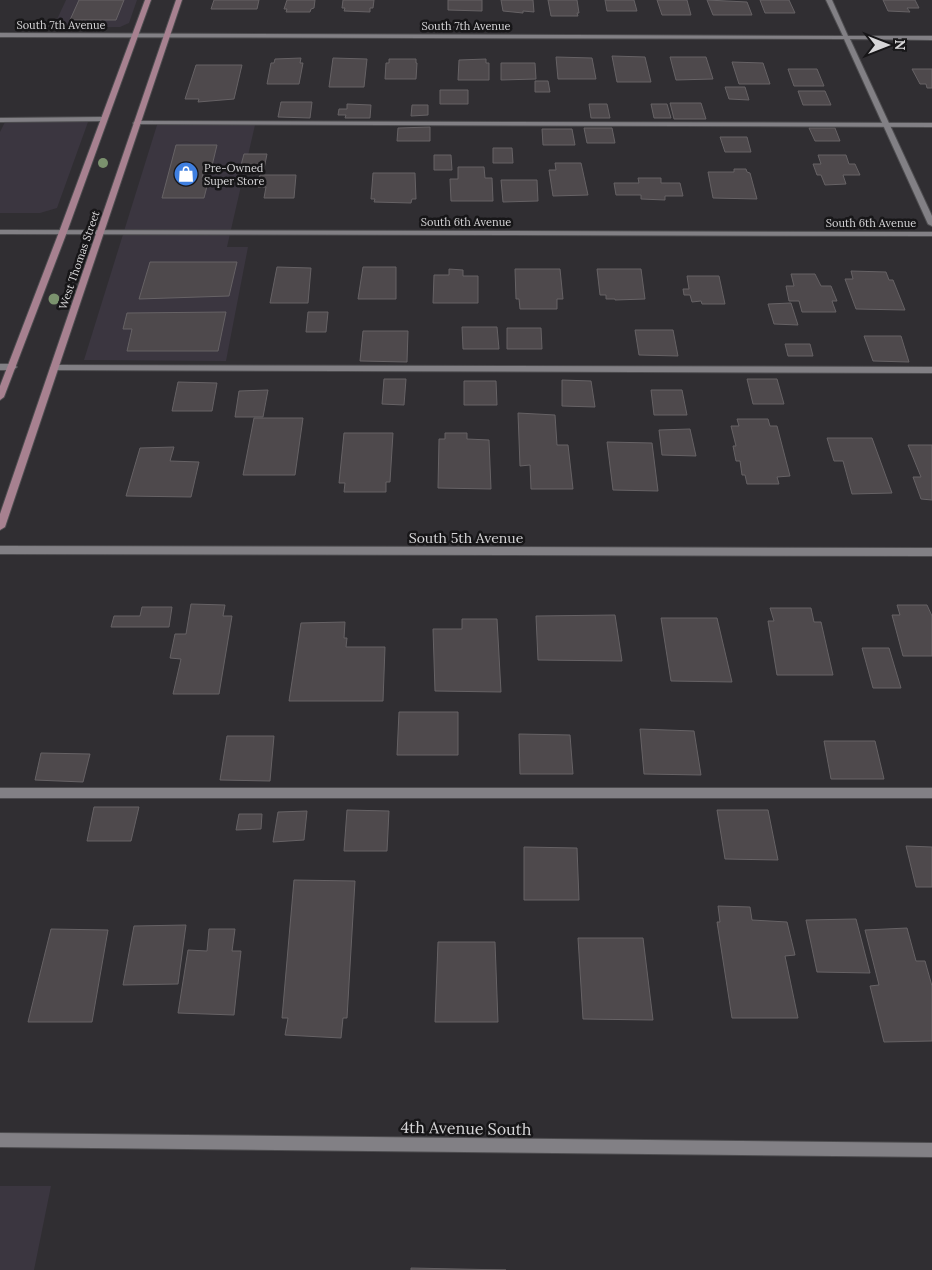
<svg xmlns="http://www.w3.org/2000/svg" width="932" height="1270" font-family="Lora,serif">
<rect width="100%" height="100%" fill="#302e32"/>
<path fill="#3b3640" d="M66 0H137L129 23 120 27 53 28Z
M5 122H88L57 208 40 213H0V132Z
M157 125H255L227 247H248L226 361 84 360Z
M0 1186H51L34 1270H0Z"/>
<path fill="#4e494c" stroke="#666265" d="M79 0H124L116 20H70Z
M214 0H259L257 9H211Z
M287 0H315L314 8 311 9 310 12H286L287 9H284Z
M343 0H374L373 8H370V12L344 11 345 8H342Z
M448 0H482V11L448 10Z
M501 0H533L534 12 523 11V13L503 11Z
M548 0H577L579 13H577L578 16H551Z
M605 0H634L637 11H607Z
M657 0H687L691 15H662Z
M707 0 747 2 752 15H713Z
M760 0H789L795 13H765Z
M883 0H915L919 8H907L910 12 888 11Z
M612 56 645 57 651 82H617Z
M556 57 592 58 596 79H558Z
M670 57H706L713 79 676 80Z
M301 58 300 63H303L299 84H267L271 63H274L275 59Z
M333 58 367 59 364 87H329Z
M389 59H416V63H417L416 79H385L386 63H389Z
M486 59V63H489V80H458L459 60Z
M732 62 763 63 770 84H739Z
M501 63H535L536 79 501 80Z
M196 65H242L234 99 198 102 199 99H185Z
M788 69H817L824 86H794Z
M912 69H932V88H927L926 84H920Z
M535 81H548L550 92H535Z
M725 87H745L749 100 729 99Z
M440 90H468V104H440Z
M798 91H825L831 105H803Z
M281 102H312L310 118 278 117Z
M670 103H701L706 119H674Z
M347 104 371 105 370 118H345L346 115H338L339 109H347Z
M589 104H607L610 118H591Z
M651 104H667L671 118H654Z
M412 105H428V115L411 116Z
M430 127V141H397L398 128Z
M584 128H612L615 143H587Z
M809 128H835L840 141H815Z
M542 129H572L575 145H543Z
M720 137H747L751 152H725Z
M176 145H217L211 170H204L202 178H209L204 198H162Z
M493 148H512L513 163H493Z
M244 154H267L264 169H240Z
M434 155H451L452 170H434Z
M818 155H846L849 164H855L860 175H843L846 184 825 185 821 175H817L813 164H821Z
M555 163H581L588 195 553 196 549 170H556Z
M458 167H484L485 178H492L493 201H451L450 179H458Z
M734 169H746L747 172 750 173 757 199 713 198 708 172H734Z
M373 173H415L416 199H412L411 203 374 202 375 199H371Z
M260 175H296L294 198H264L266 187H258Z
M638 178H661V183H680L683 196H665V200L641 199V195H616L614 183H639Z
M501 180H537L538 201 503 202Z
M150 262H237L229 296 139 299Z
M277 267 311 268 308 303H270Z
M363 267H396V299H358Z
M449 269 463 270V276H478V303H433L434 275H449Z
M515 269H560L563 299H557V309H520L519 299H516Z
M597 269H641L645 299 615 300V299H606V295H600Z
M851 271 886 272 889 280H893L905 310 856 309 845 279H853Z
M791 274H815L821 286H831L837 301H832L836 312H802L799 301H789L786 286H794Z
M687 276H719L725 304H702L701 301 692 302 690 295H684L683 289H689Z
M791 303 798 325 774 324 768 304Z
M226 312 218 351H127L132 329H123L127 313Z
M308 312H328L326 332H306Z
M462 327H497L499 349H463Z
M507 328H541L542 349H507Z
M635 330H673L678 356 639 355Z
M363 331H408L407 362 360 361Z
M864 336H901L909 362 873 361Z
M785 344H810L813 356H788Z
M384 379H406L404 405 382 404Z
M747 379H777L784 404H753Z
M562 380 591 381 595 407 562 406Z
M464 381H496L497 405H464Z
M178 382 217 383 212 411H172Z
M268 390 263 417H235L239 391Z
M651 390H682L687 415H654Z
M518 413 555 415 557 445H568L573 489H531L530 465 520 466Z
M254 418H303L295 475H243Z
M737 419H768L770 426H777L790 476 777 477 779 484H747L745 475H742L740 461H736L733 446H736L731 426H739Z
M690 429 696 456 662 455 659 430Z
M344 433H393L390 482H386V492H344L345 483H339Z
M445 433H467V439L489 440 491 489 438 488 439 439H445Z
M827 438H872L892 493 852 494 843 461H834Z
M607 442 652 443 658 491 613 490Z
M908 445H932V500L921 499 913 477H921Z
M174 447 170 461 199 462 191 497 126 496 140 448Z
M191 604 225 605 223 616H232L219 694H173L181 659 170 658 175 634H186Z
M897 605H927L932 616V656H903L892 615H900Z
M142 607H172L169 627H111L114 616H140Z
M770 608H811L814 622H821L833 675H777L768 621H774Z
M615 615 622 661 538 660 536 616Z
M661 618H717L732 682 671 681Z
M462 619H497L501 692 435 691 433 629H462Z
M345 622 344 638H347L346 647H385L383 701H289L301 623Z
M862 648H889L901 688H873Z
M399 712H458V755H397Z
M640 729 694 731 701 775 644 774Z
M519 734 570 735 573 774H520Z
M227 736H274L270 781 220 780Z
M824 741H875L884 779H831Z
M41 753 90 754 83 782 35 780Z
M94 807H139L131 841H87Z
M347 810 389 811 387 851H344Z
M717 810H768L778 860 725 859Z
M307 811 304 840 273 842 278 812Z
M239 814H262L261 829 236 830Z
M906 846 932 847V887H916Z
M524 847 577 848 579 900H524Z
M294 880 355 881 347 1018H343L341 1038 285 1035 288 1018H282Z
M718 906 750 907 752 920 787 922 795 955 785 956 798 1018H732L717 922H720Z
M856 919 870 973 817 972 806 920Z
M186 925 178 984 123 985 134 926Z
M907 928 916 961H925L932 986V1041L884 1042 870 986 879 985 865 930Z
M51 929 108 930 92 1022H28Z
M209 929H235L232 951H241L234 1015 178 1013 188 950 207 951Z
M578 938H643L653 1020 583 1019Z
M438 942H495L498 1022H435Z
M411 1268 506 1270H411Z"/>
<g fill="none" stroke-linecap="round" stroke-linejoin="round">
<defs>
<path id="lane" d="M0 118 103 117 106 119 103 121 0 122Z
M136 121 932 123V127L134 124 133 123Z
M0 364H13L17 367 13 370H0Z
M54 365 932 367V373L51 370 50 368Z
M0 788H932V798H0Z"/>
<path id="street" d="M826 0H832L848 36H932V40L850 39 932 216V226L928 224 844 39 0 37V33L843 36Z
M0 230 932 232V236L0 234Z
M0 546 932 548V556L0 554Z
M0 1133 932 1143V1157L0 1147Z"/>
<path id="secondary" d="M145 0H151L67 232 4 397 0 400V386L59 232Z
M176 0H182L5 527 0 530V514Z"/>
</defs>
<use href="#lane" stroke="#4d4c4f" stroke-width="2"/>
<use href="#street" stroke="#4d4c4f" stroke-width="2"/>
<use href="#secondary" stroke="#4d4c4f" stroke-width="2"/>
<use href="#lane" fill="#828085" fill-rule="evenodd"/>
<use href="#street" fill="#828085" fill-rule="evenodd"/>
<use href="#secondary" fill="#a78190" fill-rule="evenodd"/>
</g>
<g fill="#7b926e">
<circle cx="103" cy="163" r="5"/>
<circle cx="54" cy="299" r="5.5"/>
</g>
<defs>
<symbol id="shop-disc" viewBox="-11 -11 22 22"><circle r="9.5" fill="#3f7fe0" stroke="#171618"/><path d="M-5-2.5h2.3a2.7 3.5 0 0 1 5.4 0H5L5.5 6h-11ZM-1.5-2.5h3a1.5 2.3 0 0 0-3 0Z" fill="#fff"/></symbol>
</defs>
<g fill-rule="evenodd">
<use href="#shop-disc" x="172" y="160" width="28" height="28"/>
</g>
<g text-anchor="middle" stroke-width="5" stroke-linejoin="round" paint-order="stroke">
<g font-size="11" fill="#d7d6d8" stroke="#171618">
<text x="61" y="29">South 7th Avenue</text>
<text x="466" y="30">South 7th Avenue</text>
<text x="466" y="226">South 6th Avenue</text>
<text x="871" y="227">South 6th Avenue</text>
<text transform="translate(79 260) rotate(-71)" y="4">West Thomas Street</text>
</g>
<g font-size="11" fill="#d7d6d8" stroke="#171618" text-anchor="start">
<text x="204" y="172">Pre-Owned<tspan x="204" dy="13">Super Store</tspan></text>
</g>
<g font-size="14" fill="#d7d6d8" stroke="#171618">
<text x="466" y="543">South 5th Avenue</text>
</g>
<g font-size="16" fill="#d7d6d8" stroke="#171618">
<text transform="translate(466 1128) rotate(1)" y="6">4th Avenue South</text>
</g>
</g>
<g transform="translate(887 45) rotate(90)" stroke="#171618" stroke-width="4" paint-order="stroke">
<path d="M0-4L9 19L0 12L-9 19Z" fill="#d7d6d8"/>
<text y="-8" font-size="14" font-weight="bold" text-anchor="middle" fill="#d7d6d8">N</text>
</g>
</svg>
